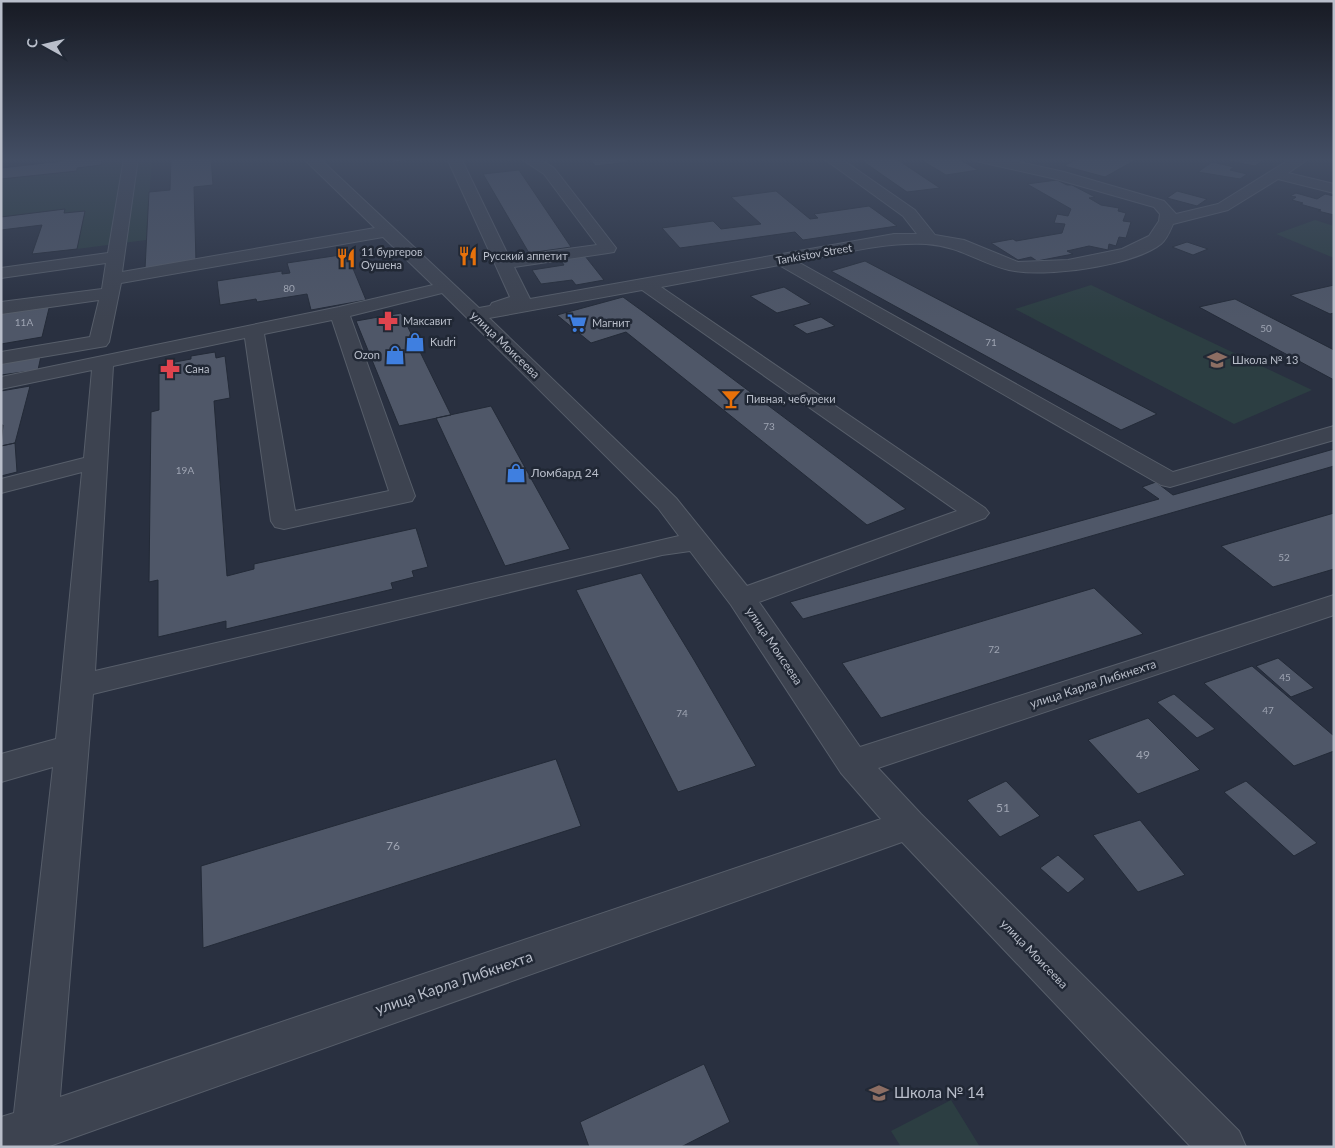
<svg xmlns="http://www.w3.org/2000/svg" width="1335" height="1148" font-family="Lato,sans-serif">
<rect width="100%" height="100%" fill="#293040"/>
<path fill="#2c3e42" d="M102 158H152L146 240 77 249 85 211 64 213 65 209 1 217V179L76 171 77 168 101 165Z
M1315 220 1334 226V258L1276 234Z
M1091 285 1312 390 1234 424 1015 309Z
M951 1100 980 1147H901L891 1131Z"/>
<path fill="#4f5768" stroke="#232a37" d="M63 158H102L101 165 77 168V171L1 179V168L63 161Z
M171 158H211L213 185 194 187 196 262 145 269 149 192 170 190Z
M392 158H435L393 162Z
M589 158H626L629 162 595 166Z
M858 158H895L940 188 907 192Z
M918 158H957L978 170 946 175Z
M1079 158H1139L1105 177 1064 166Z
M1214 158H1267L1255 166Z
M1212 162 1234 167 1230 170 1247 174 1240 179 1198 172Z
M519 170 571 247 529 253 483 174Z
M1057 180 1067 185H1072L1095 197 1089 198 1101 205 1119 208 1118 211 1126 213 1123 221 1131 222 1126 238 1119 237 1116 246 1109 244 1108 250 1089 246 1067 251 1073 254 1037 261 1031 257 1018 260 991 243 1013 239 1016 241 1062 233 1065 224 1054 223 1057 214 1068 216 1071 209 1027 184Z
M776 191 810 219 818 218 814 214 869 206 897 226 803 240 795 232 680 248 662 228 713 221 721 229 761 224 731 197Z
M1177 191 1207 199 1197 206 1167 198Z
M1296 193 1317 199 1325 194 1334 196V215L1318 211 1321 210 1300 204 1303 203 1292 200 1296 197 1290 196Z
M65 209 64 213 85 211 77 249 32 254 42 225 1 230V217Z
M1187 242 1208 249 1193 255 1172 247Z
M347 254 366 300 311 310 307 294 257 302 256 299 220 305 217 281 282 271V274L290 273 287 263Z
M585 256 604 280 576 285 572 280 541 284 532 270 564 265 560 259Z
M865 261 1157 414 1121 430 831 271Z
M1334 285V313L1330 314 1290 295Z
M784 287 811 304 777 313 750 296Z
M623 297 645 313 906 509 867 525 626 332 591 343 557 315Z
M1235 299 1334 350V380L1199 307Z
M51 300 42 337 1 344V307Z
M401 313 451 415 399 426 356 321Z
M821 317 835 326 807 334 793 325Z
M215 352 216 358 225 356 230 398 214 401 227 576 254 569V564L416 528 428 567 412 571 414 577 391 583 393 589 226 629V621L158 637V580L149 582 151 412 159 410V365L191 359V356Z
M41 356 38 370 1 375V363Z
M30 386 15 443 1 446 3 425H1V391Z
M491 406 570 549 505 566 436 418Z
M15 443 17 472 1 476V446Z
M1334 449V466L803 619 790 602 1159 499 1142 487 1156 482 1173 495Z
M1334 513V569L1273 587 1221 546Z
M641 573 694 660 756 766 678 792 576 590Z
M1094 588 1143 634 881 718 842 663Z
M1278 658 1314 688 1291 697 1256 666Z
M1252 666 1334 736V751L1294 766 1204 683Z
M1174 694 1215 729 1197 738 1157 702Z
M1148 718 1200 770 1138 794 1088 740Z
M556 759 581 826 203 948 201 866Z
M1006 781 1040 816 1000 837 967 800Z
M1246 781 1317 843 1294 856 1224 792Z
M1140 820 1185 875 1138 892 1093 835Z
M1058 855 1085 879 1068 893 1040 868Z
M704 1064 730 1122 681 1147H589L580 1122Z"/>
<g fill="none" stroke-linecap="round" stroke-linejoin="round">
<defs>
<path id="minor" d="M124 158H138L122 272 375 228 303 158H319L479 308 490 306 492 303 510 297 447 158H461L509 257 597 245 544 174 520 158H538L554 168 616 248 614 252 608 253 514 267 530 299 894 234H917L903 216 823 158H840L915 210 935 235 964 240 1018 262 1068 260 1122 249 1149 236 1159 221 1160 214 1154 207 1056 179 976 161 974 158H1002L1064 172 1164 201 1176 214 1218 204 1292 158H1310L1288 173 1334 184V193L1278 179 1228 210 1173 224C1170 231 1167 239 1161 244 1133 266 1044 278 1009 270 979 263 960 246 926 244 883 242 840 254 798 262L1173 472 1334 426V440L1170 487 1161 485 779 265 661 287 985 508 989 513 985 518 759 602 860 747 1334 595V615L878 768 921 814 1239 1131 1246 1147H1191L902 842 47 1147H1V1117L14 1113 53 767 1 782V754L56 739 82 472 1 493V479L84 458 92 370 1 389V377L339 307 433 285 383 237 121 283 109 342 106 346 1 364V352L90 337 99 300 1 314V302L102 289 106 263 1 278V268L108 253ZM642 290 957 511 747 586 676 498 489 318ZM442 293 658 508 679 536 95 671 113 366 245 338 271 521 275 527 284 529 403 503 412 501 415 496 350 316ZM332 320 389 491 295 511 264 334ZM690 551 731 605 841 773 881 819 60 1097 93 694 662 555Z"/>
</defs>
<use href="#minor" stroke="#575e6a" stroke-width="2"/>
<use href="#minor" fill="#3d4350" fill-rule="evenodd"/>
</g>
<linearGradient id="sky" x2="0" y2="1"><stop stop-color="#171a23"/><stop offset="0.5" stop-color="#434e64"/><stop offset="1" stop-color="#434e64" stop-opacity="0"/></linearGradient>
<rect width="1335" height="319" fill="url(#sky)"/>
<defs>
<symbol id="restaurant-bare" viewBox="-9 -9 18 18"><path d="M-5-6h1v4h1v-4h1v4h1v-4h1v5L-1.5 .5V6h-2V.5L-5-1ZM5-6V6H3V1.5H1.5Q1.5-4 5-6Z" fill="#e8710a" stroke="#212835" stroke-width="2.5" paint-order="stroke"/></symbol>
<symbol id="pharmacy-bare" viewBox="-9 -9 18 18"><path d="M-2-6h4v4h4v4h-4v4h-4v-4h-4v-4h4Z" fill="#e0444e" stroke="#212835" stroke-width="2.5" paint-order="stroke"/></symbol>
<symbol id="supermarket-bare" viewBox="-9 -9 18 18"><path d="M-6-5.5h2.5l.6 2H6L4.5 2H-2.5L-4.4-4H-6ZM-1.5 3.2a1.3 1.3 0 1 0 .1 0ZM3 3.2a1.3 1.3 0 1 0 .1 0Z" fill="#3f7fe0" stroke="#212835" stroke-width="2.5" paint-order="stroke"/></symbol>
<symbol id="shop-bare" viewBox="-9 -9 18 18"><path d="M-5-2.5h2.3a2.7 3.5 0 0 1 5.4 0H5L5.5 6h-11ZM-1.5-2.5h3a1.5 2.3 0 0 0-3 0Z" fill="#3f7fe0" stroke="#212835" stroke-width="2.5" paint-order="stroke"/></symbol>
<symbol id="school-bare" viewBox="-9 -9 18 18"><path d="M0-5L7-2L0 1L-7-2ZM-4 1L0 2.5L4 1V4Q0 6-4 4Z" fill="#8d6e63" stroke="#212835" stroke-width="2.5" paint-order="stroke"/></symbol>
<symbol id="bar-bare" viewBox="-9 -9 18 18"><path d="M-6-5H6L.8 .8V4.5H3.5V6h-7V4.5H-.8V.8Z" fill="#e8710a" stroke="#212835" stroke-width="2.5" paint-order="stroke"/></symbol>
</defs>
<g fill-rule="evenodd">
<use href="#restaurant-bare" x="454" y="242" width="28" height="28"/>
<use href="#restaurant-bare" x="332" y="244" width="28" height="28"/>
<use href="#pharmacy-bare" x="374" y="307" width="28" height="28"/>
<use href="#supermarket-bare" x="563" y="309" width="28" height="28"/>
<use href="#shop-bare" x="401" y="328" width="28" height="28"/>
<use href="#shop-bare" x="381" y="341" width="28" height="28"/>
<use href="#school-bare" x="1203" y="346" width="28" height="28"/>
<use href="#pharmacy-bare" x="156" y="355" width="28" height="28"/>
<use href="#bar-bare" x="717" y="385" width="28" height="28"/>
<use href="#shop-bare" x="502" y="459" width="28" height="28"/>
<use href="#school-bare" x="865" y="1079" width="28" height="28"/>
</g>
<g text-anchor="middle" stroke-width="5" stroke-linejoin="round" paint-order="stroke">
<g font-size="10" fill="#9ea4b2">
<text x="289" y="292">80</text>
<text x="24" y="326">11А</text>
<text x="1266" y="332">50</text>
<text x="991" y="346">71</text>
<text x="769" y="430">73</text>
<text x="185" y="474">19А</text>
<text x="1284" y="561">52</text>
<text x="994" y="653">72</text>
<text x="1285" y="681">45</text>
<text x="1268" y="714">47</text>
<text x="682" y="717">74</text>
</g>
<g font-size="11" fill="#b9beca" stroke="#212835" text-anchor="start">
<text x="361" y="256">11 бургеров<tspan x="361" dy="13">Оушена</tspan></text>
<text x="483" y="260">Русский аппетит</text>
<text x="403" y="325">Максавит</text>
<text x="592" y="327">Магнит</text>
<text x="430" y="346">Kudri</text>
<text x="380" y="359" text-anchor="end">Ozon</text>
<text x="1232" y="364">Школа № 13</text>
<text x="185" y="373">Сана</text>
<text x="746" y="403">Пивная, чебуреки</text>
</g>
<g font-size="11" fill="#b9beca" stroke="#212835">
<text transform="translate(814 254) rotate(-10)" y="4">Tankistov Street</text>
</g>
<g font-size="12" fill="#b9beca" stroke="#212835">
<text transform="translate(505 345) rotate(44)" y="4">улица Моисеева</text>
<text transform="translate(774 646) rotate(56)" y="4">улица Моисеева</text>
<text transform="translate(1093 684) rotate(-18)" y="4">улица Карла Либкнехта</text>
<text transform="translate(1034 954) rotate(46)" y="4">улица Моисеева</text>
</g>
<g font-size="12" fill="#b9beca" stroke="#212835" text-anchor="start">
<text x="531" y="477">Ломбард 24</text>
</g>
<g font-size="12" fill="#9ea4b2">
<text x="1143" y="759">49</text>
<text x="1003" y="812">51</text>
<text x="393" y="850">76</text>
</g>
<g font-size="15" fill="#b9beca" stroke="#212835">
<text transform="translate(454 983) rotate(-19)" y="5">улица Карла Либкнехта</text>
</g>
<g font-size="15" fill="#b9beca" stroke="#212835" text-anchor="start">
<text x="894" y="1098">Школа № 14</text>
</g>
</g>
<rect width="1335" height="1148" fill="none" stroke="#b9beca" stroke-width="5"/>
<g transform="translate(45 45) rotate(278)" stroke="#212835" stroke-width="4" paint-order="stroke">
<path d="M0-4L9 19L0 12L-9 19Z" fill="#b9beca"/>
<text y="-8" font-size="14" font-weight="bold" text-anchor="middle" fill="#b9beca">С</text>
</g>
</svg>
